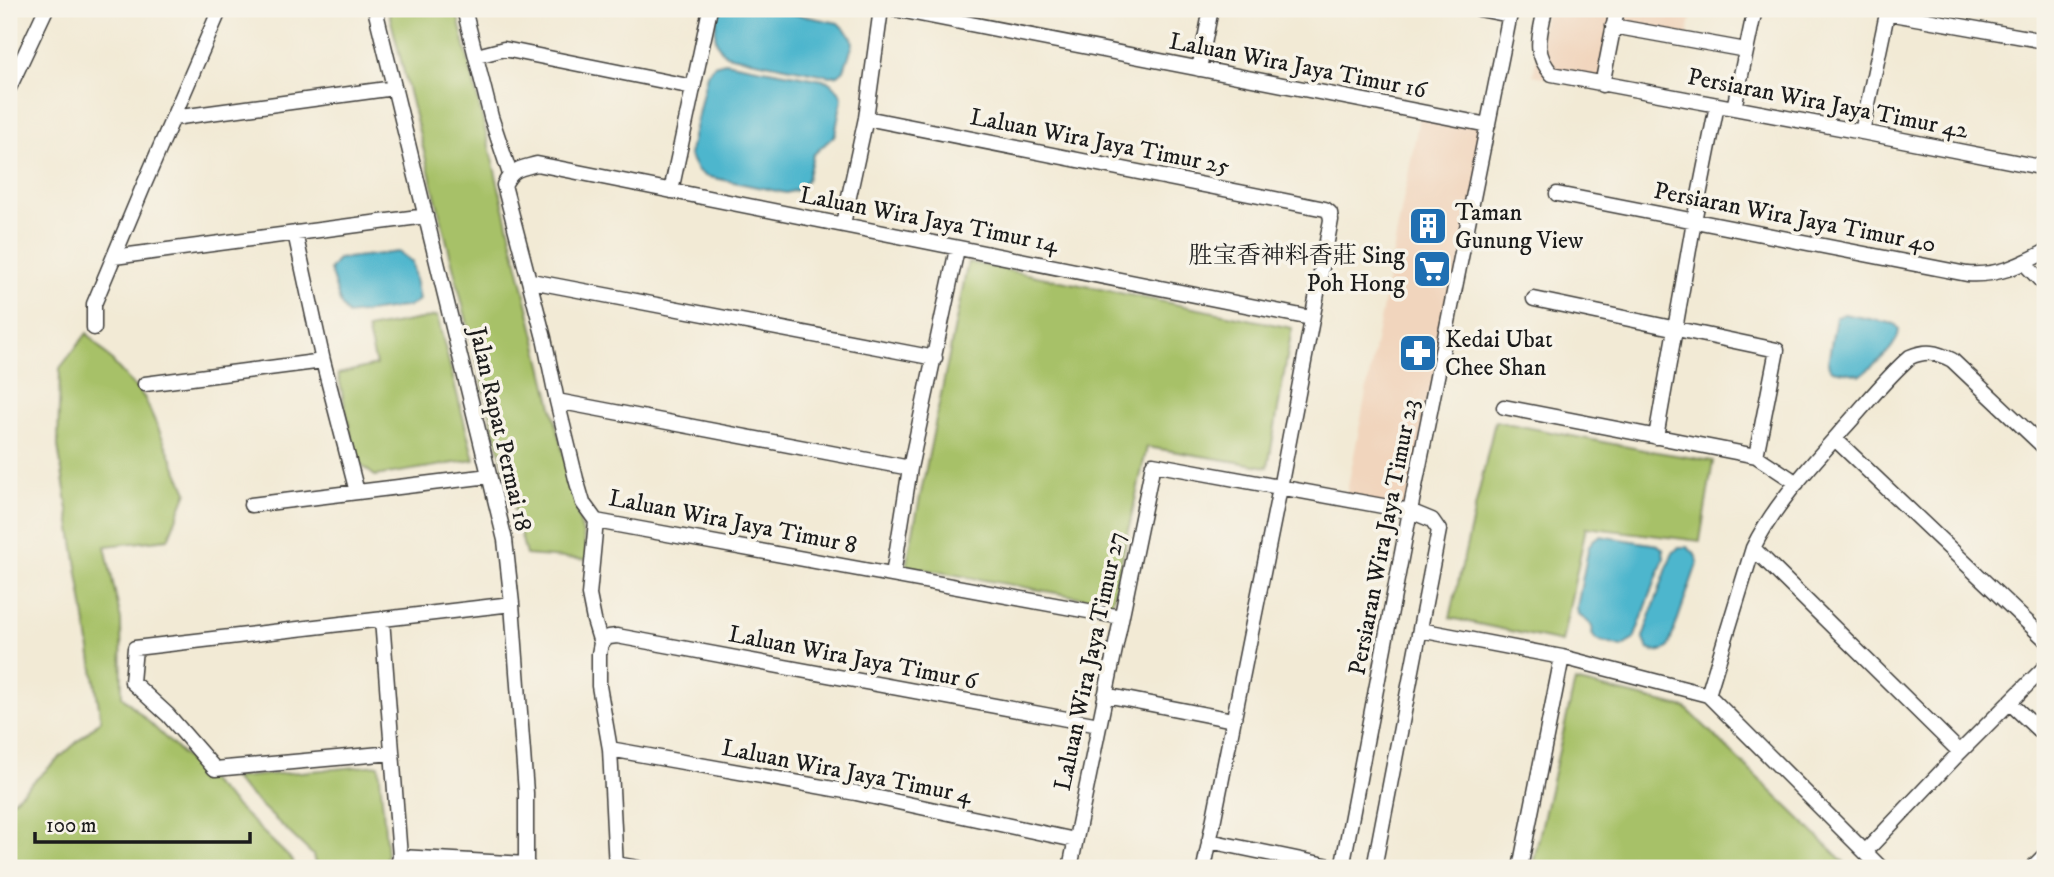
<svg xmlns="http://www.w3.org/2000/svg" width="2054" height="877" font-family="'IM FELL DW Pica','Noto Serif SC',serif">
<rect width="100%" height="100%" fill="#f7f3e8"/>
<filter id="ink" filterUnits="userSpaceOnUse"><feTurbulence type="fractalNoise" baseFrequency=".0143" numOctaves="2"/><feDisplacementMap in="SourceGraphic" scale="14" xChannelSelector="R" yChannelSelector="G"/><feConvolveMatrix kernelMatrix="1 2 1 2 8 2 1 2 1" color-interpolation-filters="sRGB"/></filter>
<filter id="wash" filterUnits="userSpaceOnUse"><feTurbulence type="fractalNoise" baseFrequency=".00686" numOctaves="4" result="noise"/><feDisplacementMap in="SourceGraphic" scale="28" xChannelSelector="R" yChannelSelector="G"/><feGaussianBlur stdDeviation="1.57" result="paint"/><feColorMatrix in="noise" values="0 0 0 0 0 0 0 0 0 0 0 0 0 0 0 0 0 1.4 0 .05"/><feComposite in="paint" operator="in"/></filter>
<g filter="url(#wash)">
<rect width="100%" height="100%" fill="#f2ead5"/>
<path fill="#f1d5bd" d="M1546 9H1693L1687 38 1614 27 1602 89 1533 75Z
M1420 113 1488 126 1413 515 1345 502Z"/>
<path fill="#a7c168" stroke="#626e42" stroke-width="2" d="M388 9H456L589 560 526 555Z
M968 262 1292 328 1268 467 1147 447 1112 603 906 566Z
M437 316 474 460 375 476 357 462 338 374 376 365 367 329Z
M87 333 144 397 187 492 168 539 105 546 121 620 122 696 293 861 294 868H17L9 859V804L101 720 58 446 60 368Z
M1495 421 1644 450 1713 461 1700 541 1586 527 1562 642 1450 618Z
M1575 681 1686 708 1850 868H1532Z
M379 765 387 854 384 868H316L313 855 232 778Z"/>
<path fill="#4eb6cd" stroke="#356974" stroke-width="2" d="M722 9H769L838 23 852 37 853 44 844 70 838 75 830 76 726 55C711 41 715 30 718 11Z
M725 62 828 81 839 91 842 98 835 135 813 155 807 180 797 190 786 193 705 176 697 170 689 155 707 74 714 65Z
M399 252 412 262 419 300 410 306 348 315 341 305 330 270 338 259Z
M1844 314 1895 324 1899 329C1899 347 1874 365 1861 375L1833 370 1829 367 1828 362 1836 317Z
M1600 536 1658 545 1663 549 1664 558 1634 639 1621 647 1596 640 1592 634C1595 623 1585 621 1578 614L1577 607 1589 546 1593 540Z
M1679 547H1687L1694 553 1698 561 1668 648C1660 653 1656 652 1648 649L1643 637 1672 554Z"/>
</g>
<g filter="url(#ink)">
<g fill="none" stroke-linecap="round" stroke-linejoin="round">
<defs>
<path id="minor" d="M375 9 505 540 512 604 526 793V868
M464 9 491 117 510 174
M894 9 1488 125
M1479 9 1510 15
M1545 9C1540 35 1532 52 1552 74L1862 132 2045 168
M1887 13 2045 41
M1613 26 1746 50
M477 56 504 49 693 87
M1199 69 1211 9
M1602 85 1617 9
M9 88 46 9
M1734 108 1755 9
M173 118 394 88
M866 118 1325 209 1330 213 1331 220 1280 488 1204 868
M1862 132 1888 9
M671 191 710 9
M1557 194 1967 274C1998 276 2018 266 2045 252
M843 224 866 118 881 9
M295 233 323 361 357 492
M114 257 426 216
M2024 263 2045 285
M531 281 935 358
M1534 299 1777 350 1756 456
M94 328V304L143 187 220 9
M145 384 323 361
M557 401 910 468
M1504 407 1756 456 1797 483
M1656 437 1694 221 1717 105
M1835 439 2045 639
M251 505 489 476
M596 521 589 595 594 620 601 643 599 654V686L610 749 616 868
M1753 548 1960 752
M893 575 910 468 957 249
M1121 617 596 521 583 503 576 479 557 401 544 338 504 185C513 168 519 169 537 164L1311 318
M382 619 400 857 397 868
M1420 630 1562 657 1708 695 1881 868
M601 643 609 637 617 636 1099 725
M1105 695 1233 720
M1708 695 1753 548C1775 503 1812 465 1844 428 1866 404 1886 378 1910 357 1926 350 1936 352 1952 360L2045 448
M2010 703 2045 736
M610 749 856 793 1075 840
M392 753 215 769 168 715 132 682 135 648 512 604
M1209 841 1340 868
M1865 852 1960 752 2045 667
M400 857 527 864
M616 864 638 868
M1070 868 1153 464 1410 511 1432 520 1439 530 1374 868
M1342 868 1410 511 1511 9
M1520 868 1562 657
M2032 868 2045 855"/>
</defs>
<use href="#minor" stroke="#3c3b38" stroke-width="17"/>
<use href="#minor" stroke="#fff" stroke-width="14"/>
</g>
</g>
<defs>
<symbol id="building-square" viewBox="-11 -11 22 22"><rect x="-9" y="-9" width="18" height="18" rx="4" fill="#1f6fb2" stroke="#f7f3e8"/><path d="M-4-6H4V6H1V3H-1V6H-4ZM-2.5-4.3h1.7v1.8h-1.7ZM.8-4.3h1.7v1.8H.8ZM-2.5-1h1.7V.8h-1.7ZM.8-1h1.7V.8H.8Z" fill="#fff"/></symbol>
<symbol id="supermarket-square" viewBox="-11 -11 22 22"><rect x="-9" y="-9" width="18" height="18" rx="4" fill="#1f6fb2" stroke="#f7f3e8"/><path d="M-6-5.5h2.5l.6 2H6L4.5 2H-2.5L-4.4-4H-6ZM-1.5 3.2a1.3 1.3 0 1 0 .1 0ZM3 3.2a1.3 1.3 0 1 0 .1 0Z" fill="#fff"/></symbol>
<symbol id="pharmacy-square" viewBox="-11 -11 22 22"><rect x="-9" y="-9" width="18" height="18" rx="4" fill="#1f6fb2" stroke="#f7f3e8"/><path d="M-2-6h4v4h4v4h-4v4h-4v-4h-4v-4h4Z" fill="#fff"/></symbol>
</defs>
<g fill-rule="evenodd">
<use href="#building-square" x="1406" y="204" width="44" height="44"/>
<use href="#supermarket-square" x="1410" y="247" width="44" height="44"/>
<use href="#pharmacy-square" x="1396" y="331" width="44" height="44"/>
</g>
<g text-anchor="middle" stroke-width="7" stroke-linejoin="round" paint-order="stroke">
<g font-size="24" fill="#1c1c1c" stroke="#f7f3e8">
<text transform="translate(1298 65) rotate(11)" y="8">Laluan Wira Jaya Timur 16</text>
<text transform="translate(1828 103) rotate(11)" y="8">Persiaran Wira Jaya Timur 42</text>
<text transform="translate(1100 141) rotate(11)" y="8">Laluan Wira Jaya Timur 25</text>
<text transform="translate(1795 217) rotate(11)" y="8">Persiaran Wira Jaya Timur 40</text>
<text transform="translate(929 219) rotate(11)" y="8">Laluan Wira Jaya Timur 14</text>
<text transform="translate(501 429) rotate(77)" y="8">Jalan Rapat Permai 18</text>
<text transform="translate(733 521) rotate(11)" y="8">Laluan Wira Jaya Timur 8</text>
<text transform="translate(1383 537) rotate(-79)" y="8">Persiaran Wira Jaya Timur 23</text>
<text transform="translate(853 657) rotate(11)" y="8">Laluan Wira Jaya Timur 6</text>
<text transform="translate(1089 661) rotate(-78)" y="8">Laluan Wira Jaya Timur 27</text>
<text transform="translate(847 771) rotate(11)" y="8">Laluan Wira Jaya Timur 4</text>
</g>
<g font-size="24" fill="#1c1c1c" stroke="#f7f3e8" text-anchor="start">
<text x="1455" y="220">Taman<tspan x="1455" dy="28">Gunung View</tspan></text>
<text x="1405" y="263" text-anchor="end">胜宝香神料香莊 Sing<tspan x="1405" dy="28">Poh Hong</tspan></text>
<text x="1445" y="347">Kedai Ubat<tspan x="1445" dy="28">Chee Shan</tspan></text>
</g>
</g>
<rect width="2054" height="877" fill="none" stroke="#f7f3e8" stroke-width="35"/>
<path d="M35 832v10h215v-10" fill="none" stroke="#1c1c1c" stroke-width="3.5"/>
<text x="46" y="832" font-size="21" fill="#1c1c1c" stroke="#f7f3e8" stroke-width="5" paint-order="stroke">100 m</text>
</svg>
